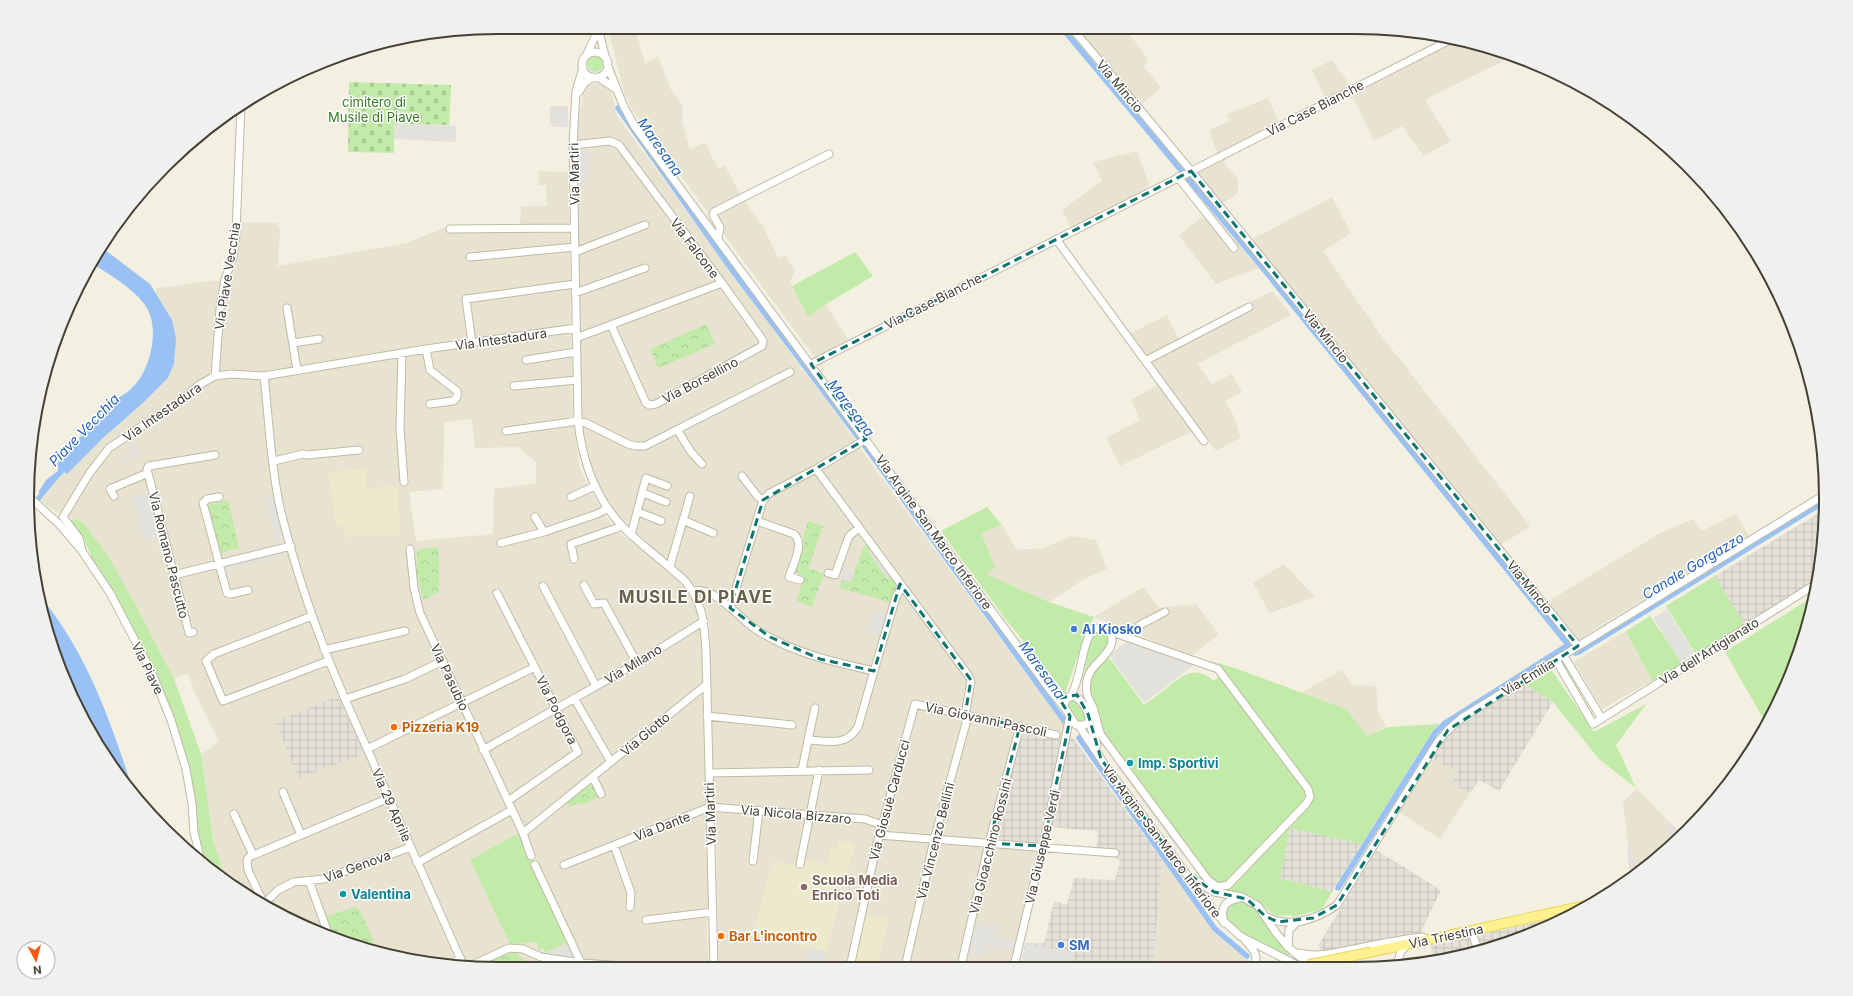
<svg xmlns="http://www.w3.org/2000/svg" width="1853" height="996" font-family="Inter,sans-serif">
<defs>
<pattern id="industrial-grid" width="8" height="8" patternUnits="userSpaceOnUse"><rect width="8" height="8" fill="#e4e1d8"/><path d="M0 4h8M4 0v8" fill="none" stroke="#c5c2ba"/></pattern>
<pattern id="cemetery-stones" width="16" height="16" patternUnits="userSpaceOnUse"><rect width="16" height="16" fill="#c2eaa8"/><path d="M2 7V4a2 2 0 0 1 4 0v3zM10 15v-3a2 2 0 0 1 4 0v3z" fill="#a8ca91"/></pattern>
<pattern id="park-crowns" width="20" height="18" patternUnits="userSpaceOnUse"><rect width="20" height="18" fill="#c2eaa8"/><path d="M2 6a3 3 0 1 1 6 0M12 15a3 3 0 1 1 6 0" fill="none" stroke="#a8ca91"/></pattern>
</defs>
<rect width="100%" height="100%" fill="#f3f0e2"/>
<path fill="#e7e3d0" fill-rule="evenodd" d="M608 27H640L636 30 645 64 658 56 670 88 683 106 682 121 690 149 705 143 718 169 725 166 742 197 764 228 778 258 785 255 795 270 790 282 808 316 826 304 852 346 823 362V369L633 111 624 93Z
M1072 28H1125L1148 59 1144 67 1161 88 1138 107Z
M1452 39 1477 43 1512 57 1428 98 1426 102 1451 141 1424 156 1402 126 1374 141 1354 99 1337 95 1327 101 1312 70 1332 60 1352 88Z
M604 83 611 88 617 116 801 367 799 369 801 371 803 370 831 406 876 470 1065 726 1062 740 1025 731 987 847 1039 851 1034 859 1022 925 1012 966 876 967 888 919 860 935H863L860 947H857L853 967H821L855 844 840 841 838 850 831 848 827 865 805 859 803 867 773 862 755 927 760 934 811 947 805 967 718 966 716 813 714 805 709 620 706 609 701 595 684 575 634 533 610 507 597 484 586 455 581 417 577 161 579 160 578 142 579 118 584 88 591 84Z
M1268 98 1280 125 1223 161 1238 179V193L1220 206 1191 171 1217 153 1209 130 1230 121 1227 114Z
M1137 151 1149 184 1142 195 1074 233 1062 210 1102 181 1093 162Z
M539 171 568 172 573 419 579 465 587 485 611 524 621 534 668 567 688 590 694 600 700 616 703 635 708 803 704 846 709 861 711 908 707 915V941L711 946 708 945 709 967 467 968 376 953 263 906 226 881 213 839 201 754 219 742 195 693 188 673 174 679 134 602 107 554 82 524 75 519 58 513 39 500 64 472 67 473 108 433 110 432 144 402 168 378 174 364 175 349 174 328 172 320 155 294 157 288 229 279 237 265 240 222 278 223 280 231 278 266 406 243 449 226 520 224 521 206H547L546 185H539ZM472 419 475 448 517 447 536 462V483L494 489 493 534 416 541 409 492 443 489 444 422ZM517 834 520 836 548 897 545 953 471 860Z
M1332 197 1351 233 1323 251 1380 334 1530 526 1498 547 1249 241Z
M1210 210 1259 268 1216 284 1179 236Z
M1272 291 1291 315 1197 364 1212 384 1232 374 1242 392 1225 401 1235 418 1240 438 1216 451 1199 428 1120 466 1106 438 1140 420 1131 400 1162 382 1129 334 1167 315 1179 340Z
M1736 514 1749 536 1598 627 1575 643 1544 604 1662 532 1693 519 1702 531Z
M1002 525 1017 550 1043 548 1072 536 1096 540 1107 569 1086 578 1049 602 986 574 981 533Z
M1284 564 1315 597 1270 613 1253 583Z
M1143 587 1159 608 1196 604 1219 634 1191 656 1094 617Z
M1626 631 1652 681 1602 709 1574 662Z
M1342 670 1353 685 1376 686 1378 711 1386 727 1367 736 1346 709 1301 693Z
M1433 759 1459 773 1451 783 1470 793 1440 839 1399 812Z
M1636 788 1677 830 1691 825 1632 876 1623 803Z
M1162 860 1218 935 1256 966H1153Z"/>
<path fill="url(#industrial-grid)" d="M1824 510 1822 559 1817 581 1745 626 1715 576Z
M1524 684 1553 702 1499 791 1479 780 1470 793 1451 783 1459 773 1433 759 1450 731Z
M338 696 364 754 298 778 276 722Z
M1019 731 1062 740 1040 845 990 840Z
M1070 734 1162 860 1153 966H1023L1021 964 1025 943H1044L1054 901 1067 905 1074 878 1115 880 1120 860 1096 850 1098 831 1050 827Z
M1290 828 1362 844 1332 892 1280 878Z
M1376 850 1441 890 1419 936 1330 956 1318 946Z
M1547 920 1553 921 1507 944 1432 961 1431 945Z"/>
<path fill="#ede9cb" d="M366 469 367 488 398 486 400 535 346 537 342 526 336 525 328 472Z
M840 841 855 844 833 921 826 952 760 934 755 927 773 862 803 867 805 859 827 865 831 848 838 849Z
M864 914 888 918 876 967H853L857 947H860L863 936 860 935Z"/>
<path fill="#c2eaa8" d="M1066 28H1070L1189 171 1187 173Z
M587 64a8 8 0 1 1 16 0a8 8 0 1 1-16 0Z
M1192 175 1575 648 1574 649 1199 188 1190 176Z
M855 252 873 276 826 304 808 317 792 286Z
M987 507 1002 525 981 533 995 567 986 574 1049 602 1094 617 1085 634 1065 693 1004 617 941 531Z
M75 519 84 524 107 554 134 602 174 679 201 754 213 839 226 881 204 865 184 752 171 708 154 673 90 558 91 554 83 539 69 520Z
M1715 576 1745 626 1698 658 1666 606Z
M1806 601 1811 609 1801 649 1767 725 1725 652Z
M1650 616 1683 664 1652 681 1626 631Z
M1096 632H1107L1111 641C1103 654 1090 662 1084 676L1090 639Z
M1108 656 1144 705C1155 698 1177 678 1188 674 1197 670 1208 674 1213 681L1221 676 1229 687 1211 661 1229 666 1346 709 1367 736 1388 727 1439 724 1432 732 1362 844 1290 828 1280 878 1332 892 1322 909 1293 917 1291 915C1266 919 1269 906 1251 897 1241 892 1228 891 1217 889L1171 823 1129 767 1134 764 1131 760 1126 762 1103 733 1088 697 1090 675Z
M1550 668 1594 732 1646 704 1616 745 1636 788 1599 759 1553 702 1524 684Z
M1073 699C1079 703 1084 711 1086 718L1084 722C1075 724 1067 710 1067 702Z
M517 834 520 835 568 942 545 953 543 948 539 950 537 942 510 944 470 860Z
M1241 901 1256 909 1273 936 1290 953 1287 957C1274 950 1192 913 1241 901Z"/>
<path fill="url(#cemetery-stones)" d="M349 82 451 85 449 125 394 124V153L348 152Z"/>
<path fill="url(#park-crowns)" d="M706 324 715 344 658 368 650 349Z
M228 500 239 548 221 553 208 505Z
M808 521 823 526 808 568 824 574 812 607 797 601 804 576 796 573 804 544 803 538Z
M867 543 887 579 891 576 897 584 892 603 840 588 842 580 851 582 863 548Z
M439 547V592L423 600 417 575V549Z
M591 784H593L598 797 582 805 580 802 569 807 566 802Z
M356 906 363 916 374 942 368 945 370 951 333 935 326 917Z
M515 953 519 955 527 966 524 968H474L507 954Z"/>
<path fill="#e2e1dc" d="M550 106H568V127H553V125H550Z
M394 124 456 126V142L394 139Z
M590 149 591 170H588V183L579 184V152H582V150Z
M134 436 139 457 121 465 119 459 132 453 128 439Z
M739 471 748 472 763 493 750 498 735 477Z
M149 492 161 534 144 540 133 499Z
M273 495 284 539 276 541 265 496Z
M871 548 891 576 887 579 869 552Z
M284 551V555L226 570 225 566Z
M841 567 853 571 850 582 842 579 845 573 840 571Z
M1667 609 1694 653 1681 662 1653 618Z
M880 611 888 613 881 635 869 631 875 612 879 613Z
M1128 641 1195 664 1144 703 1109 655Z
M1119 763 1185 855 1183 856 1116 765Z
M1671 823 1681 834 1670 843 1667 825Z
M1627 846H1631L1636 867 1645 865 1630 878Z
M980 922 997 926 995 935 1015 940 1014 948 988 950 987 955 970 956 969 951 975 926 978 927Z
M569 943 577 960 551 956 549 952Z
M1026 944 1075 952 1071 966H1026L1025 964 1022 963Z
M811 947 826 952 821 967H805Z"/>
<path fill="#99c1f4" d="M101 247 150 284 172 320 176 338 174 364 168 378 144 402 110 432 108 433 67 474 64 472C51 487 38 501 28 518V506L39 494V491L46 480 58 471V466L56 465C73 445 89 426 107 407 114 399 123 396 131 389 151 371 161 327 145 305 132 287 109 275 92 263Z
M1824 500V505L1579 655 1573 656 1574 655 1573 654Z
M39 595C89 654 112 726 136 799L106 759 63 678 43 620Z"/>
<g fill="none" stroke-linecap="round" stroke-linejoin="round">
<path stroke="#99c1f4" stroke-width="5.5" d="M1062 28 1257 261 1574 652
M618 108 727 263 865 446 1065 722
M1715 566 1747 547
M1630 619 1679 588
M1079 738 1215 929 1247 956
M1338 888 1435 733 1445 723 1568 645
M1259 963 1264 965"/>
<defs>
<path id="minor" d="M598 27 605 56
M1072 28 1191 171 1578 646
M582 65a13 13 0 1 1 26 0a13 13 0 1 1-26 0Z
M587 54 598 30
M607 64 623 105 635 127 1050 690 1064 707
M583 68 576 91 573 145 578 421C582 460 595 497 622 526 642 546 666 563 686 582 704 605 704 624 706 652L714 967
M598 77 616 89
M579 92 584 83 593 77
M573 145 610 141 619 145 722 283 576 338
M1178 177 1234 248
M450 229 574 228
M718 238 720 227 713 215 714 212 829 154
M1056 239 1204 441
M575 252 645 225
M470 257 575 247
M575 293 645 268
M287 308 297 370
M611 325 646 403 650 405 656 404 762 346 763 341 760 336 722 283
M293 343 319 339
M472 343 466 299 575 284
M426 349 430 370 457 391C458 396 457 399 453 401L430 404
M402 354 400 428 404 482
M526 360 576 352
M1145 361 1249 307
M811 364 1452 39
M215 376 220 309 225 279 233 258 236 233 241 104
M264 376C269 421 271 468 281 512 297 576 319 639 345 699L464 967
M514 386 577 380
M506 431 578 421 586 423 628 444 636 446H645L790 372
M678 431 691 452 702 464
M274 461 303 454 307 455 359 450
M816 469 968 675 971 681 965 715
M742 476 758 497 763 500
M643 493 666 502
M28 496 59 524 82 551 110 593 152 673 171 720 186 769 192 804 194 832 201 862
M114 496 110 489 148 473
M219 497 207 499 203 503 227 593 231 594 248 590
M571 497 595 486
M638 512 661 521
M535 517 544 532 597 514 608 508
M683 520 713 533
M757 521 794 534C805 544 793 564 789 577L800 580
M631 535 646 478 667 486
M501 543 544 532
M410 549 414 588 420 613 523 833 707 684
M82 551 79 538 63 517 89 474 109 448 179 402 199 385 215 376 231 374 264 376 426 349 576 328
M574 559 571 544 617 528 621 525
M670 566 690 496
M828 573 835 575 849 536 859 528
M174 575 291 546
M584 585 594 604 604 603 637 663
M543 586 596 686
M694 591C714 586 738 617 754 628 789 652 833 662 874 671L896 597 902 587
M497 593 578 752 508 801
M730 608 763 500 770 493 816 469 866 439
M312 616 214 654 206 661 223 701 328 661
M1135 630 1140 625 1165 612
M1109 631 1218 669 1308 789 1310 797 1306 804 1228 885 1218 887 1208 880 1101 735C1098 728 1097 721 1095 714 1092 699 1084 699 1087 681 1089 662 1122 651 1109 631Z
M193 632 189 633 147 469 149 466 215 455
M324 650 405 631
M1564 656 1602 719
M1556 660 1593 724 1816 584
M1052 692 1066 698 1074 696C1082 700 1090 712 1089 722L1084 725H1076L1064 707 1066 698
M1071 696C1082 676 1081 644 1094 628L1105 629 1109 631
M574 698 611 762
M345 699 405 679 443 661
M707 716 792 725
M1089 722 1097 745
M1079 726 1105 765 1216 914 1240 936 1297 965
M808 740 815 708
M367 749 535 667
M483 750 637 663 704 621
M802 770 808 740C828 741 846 747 858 727L874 671
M709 773 869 770
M593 777 601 794
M283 792 301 835
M234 814 253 855
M523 833 531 856
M879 835 1115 853
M614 845 631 893 630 907
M753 861 759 810
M417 863 512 810
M800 864 819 770
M535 865 581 963
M564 865 710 807 865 819 882 825
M1191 877 1214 892 1242 897 1258 906 1277 934 1288 947 1300 957 1315 965
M309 881 328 933
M264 904 248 870 247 860 249 857 389 798
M262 906 278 890 294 882 324 879 411 847
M1265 916C1288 929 1316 920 1337 905L1437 743 1448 730 1463 717 1824 495
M646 920 713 912
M1224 923C1220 907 1224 901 1240 898
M1472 930 1475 942 1479 950
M1245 940C1251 947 1261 956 1253 966
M1288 947 1289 930 1297 922
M1298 953C1319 958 1338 952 1359 948 1380 944 1401 939 1423 937
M449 965 461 959
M1397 965 1401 951 1407 945
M961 966 989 843 1020 726
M1014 966 1043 846 1070 716
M850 967 876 848 915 704 1056 735
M905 967 934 840 968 716
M466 968 509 948 523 949 541 957 581 963 638 967"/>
<path id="major" d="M1371 952 1584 906"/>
</defs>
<use href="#minor" stroke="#bebaa5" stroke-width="9"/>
<use href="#major" stroke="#ebd658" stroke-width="11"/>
<use href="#minor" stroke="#fff" stroke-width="7"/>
<use href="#major" stroke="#fff18f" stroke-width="9"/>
<defs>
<path id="major-bridge" d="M1308 965 1371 952"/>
</defs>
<use href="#major-bridge" stroke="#ebd658" stroke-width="11" stroke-linecap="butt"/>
<use href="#major-bridge" stroke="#fff18f" stroke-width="9"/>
</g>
<path fill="none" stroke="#0f766e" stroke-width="3" stroke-dasharray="8 5" stroke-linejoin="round" d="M1191 171 1578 646 1448 730 1337 905 1313 918 1278 922 1265 916 1247 899 1214 892 1183 870 1101 759 1088 714 1077 695 1059 698 1070 716 1069 724 1043 846 989 843 1020 726 965 715 971 680 900 584 874 671 820 659 770 637 730 608 763 500 866 439 811 364Z"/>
<g fill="#3f7fe0" stroke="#fff" stroke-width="1.5">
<circle cx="1074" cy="629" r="4"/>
<circle cx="1061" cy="945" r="4"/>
</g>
<g fill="#e8710a" stroke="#fff" stroke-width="1.5">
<circle cx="394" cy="727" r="4"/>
<circle cx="721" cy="936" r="4"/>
</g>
<g fill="#0f9aa8" stroke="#fff" stroke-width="1.5">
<circle cx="1130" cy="763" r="4"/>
<circle cx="343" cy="894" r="4"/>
</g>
<circle fill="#8d6e63" stroke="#fff" stroke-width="1.5" cx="804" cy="887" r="4"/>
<g text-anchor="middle" stroke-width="3" stroke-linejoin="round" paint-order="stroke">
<g font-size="13" fill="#444033" stroke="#fff">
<text transform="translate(1120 86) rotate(50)" y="5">Via Mincio</text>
<text transform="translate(1315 108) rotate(-27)" y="5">Via Case Bianche</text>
<text transform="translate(574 174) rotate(-91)" y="5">Via Martiri</text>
<text transform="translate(695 248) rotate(53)" y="5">Via Falcone</text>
<text transform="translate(227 276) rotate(-81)" y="5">Via Piave Vecchia</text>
<text transform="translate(933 301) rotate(-27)" y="5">Via Case Bianche</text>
<text transform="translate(1326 336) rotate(51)" y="5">Via Mincio</text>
<text transform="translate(501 339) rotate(-8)" y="5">Via Intestadura</text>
<text transform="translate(700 380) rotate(-28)" y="5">Via Borsellino</text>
<text transform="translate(162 412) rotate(-35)" y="5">Via Intestadura</text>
<text transform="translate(934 532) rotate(54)" y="5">Via Argine San Marco Inferiore</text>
<text transform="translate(169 555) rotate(76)" y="5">Via Romano Pascutto</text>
<text transform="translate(1530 587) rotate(51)" y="5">Via Mincio</text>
<text transform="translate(1709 651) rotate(-32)" y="5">Via dell'Artigianato</text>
<text transform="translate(633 664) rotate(-31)" y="5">Via Milano</text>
<text transform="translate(148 668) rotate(64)" y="5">Via Piave</text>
<text transform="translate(450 677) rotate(65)" y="5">Via Pasubio</text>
<text transform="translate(1528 677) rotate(-31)" y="5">Via Emilia</text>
<text transform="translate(557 710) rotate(63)" y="5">Via Podgora</text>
<text transform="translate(986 719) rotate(12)" y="5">Via Giovanni Pascoli</text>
<text transform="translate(645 734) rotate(-40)" y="5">Via Giotto</text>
<text transform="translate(889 800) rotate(-75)" y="5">Via Giosuè Carducci</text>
<text transform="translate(392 805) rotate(66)" y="5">Via 29 Aprile</text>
<text transform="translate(710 814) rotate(-92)" y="5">Via Martiri</text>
<text transform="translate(796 814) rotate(5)" y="5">Via Nicola Bizzaro</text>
<text transform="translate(662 826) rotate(-21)" y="5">Via Dante</text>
<text transform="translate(935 841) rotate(-76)" y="5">Via Vincenzo Bellini</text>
<text transform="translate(1162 841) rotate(53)" y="5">Via Argine San Marco Inferiore</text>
<text transform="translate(990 846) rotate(-76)" y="5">Via Gioacchino Rossini</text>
<text transform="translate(1042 847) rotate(-77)" y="5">Via Giuseppe Verdi</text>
<text transform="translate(357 866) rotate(-20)" y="5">Via Genova</text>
<text transform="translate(1446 936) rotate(-12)" y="5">Via Triestina</text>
</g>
<g font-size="13" fill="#367923" stroke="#fff">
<text x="374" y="107">cimitero di<tspan x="374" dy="15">Musile di Piave</tspan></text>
</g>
<g font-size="13" font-weight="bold" fill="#366cbe" stroke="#fff" text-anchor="start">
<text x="1082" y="634">Al Kiosko</text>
<text x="1069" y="950">SM</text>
</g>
<g font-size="13" font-weight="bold" fill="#c56008" stroke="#fff" text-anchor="start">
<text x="402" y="732">Pizzeria K19</text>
<text x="729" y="941">Bar L'incontro</text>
</g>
<g font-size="13" font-weight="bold" fill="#0d838f" stroke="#fff" text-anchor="start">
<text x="1138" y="768">Imp. Sportivi</text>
<text x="351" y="899">Valentina</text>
</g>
<g font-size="13" font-weight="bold" fill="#785e54" stroke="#fff" text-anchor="start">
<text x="812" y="885">Scuola Media<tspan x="812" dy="15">Enrico Toti</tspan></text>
</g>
<g font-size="14" font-style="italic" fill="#2662b6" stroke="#fff">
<text transform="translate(660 147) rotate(55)" y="5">Maresana</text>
<text transform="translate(851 408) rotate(53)" y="5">Maresana</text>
<text transform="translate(84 430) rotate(-46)" y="5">Piave Vecchia</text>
<text transform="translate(1693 566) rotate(-31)" y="5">Canale Gorgazzo</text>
<text transform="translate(1042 670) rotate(54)" y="5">Maresana</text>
</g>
<g font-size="17" font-weight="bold" letter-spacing="1" fill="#686049" stroke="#fff">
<text x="696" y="603">MUSILE DI PIAVE</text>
</g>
</g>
<path d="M0 0H1853V996H0ZM498 34H1355A464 464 0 0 1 1819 498V498A464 464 0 0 1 1355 962H498A464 464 0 0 1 34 498V498A464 464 0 0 1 498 34Z" fill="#f0f0ef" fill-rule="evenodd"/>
<path fill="none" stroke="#444033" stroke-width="2" d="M498 34H1355A464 464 0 0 1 1819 498V498A464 464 0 0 1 1355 962H498A464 464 0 0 1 34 498V498A464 464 0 0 1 498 34Z"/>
<g transform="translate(36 960) rotate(173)"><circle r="19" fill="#ffffff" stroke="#b4b3ad"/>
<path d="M0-3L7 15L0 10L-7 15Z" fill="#ff580d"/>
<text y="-6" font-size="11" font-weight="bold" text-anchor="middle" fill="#444033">N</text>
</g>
</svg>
